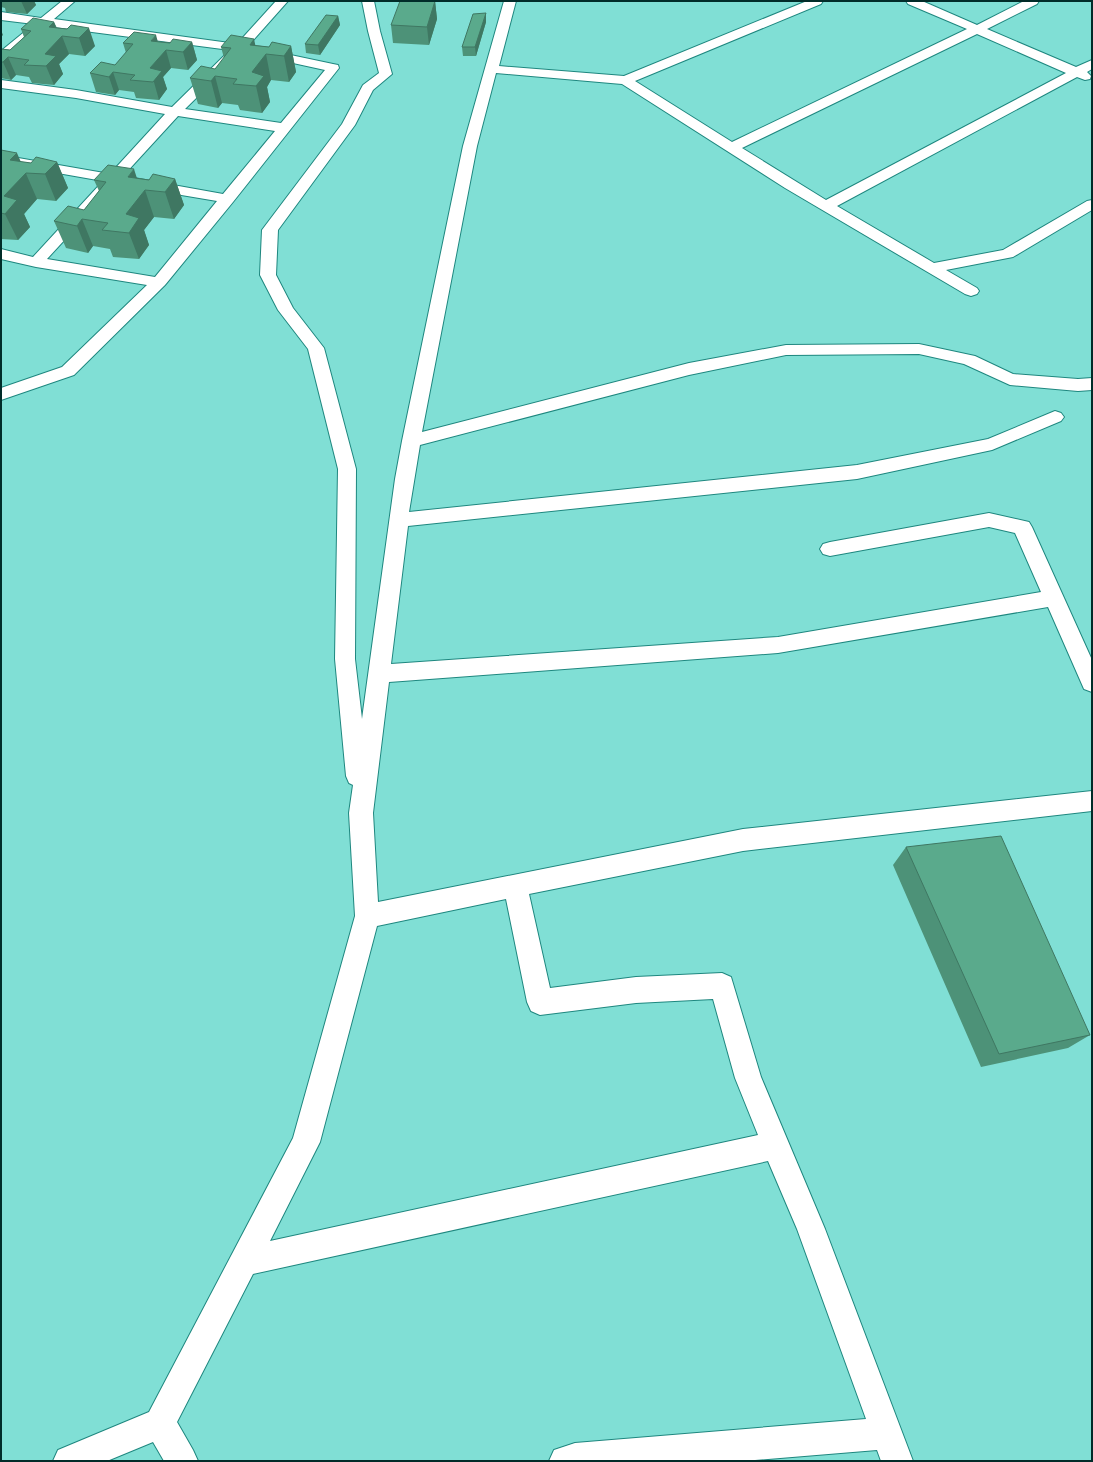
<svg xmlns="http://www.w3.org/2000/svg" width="1093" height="1462" font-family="Poppins,sans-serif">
<rect width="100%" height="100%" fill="#80dfd5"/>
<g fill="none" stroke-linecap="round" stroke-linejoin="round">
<defs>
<path id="minor" d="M62 1H75L54 19 237 44 276 1H288L248 46 333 64 338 65 339 68 233 202 165 285 74 375 1 400V388L62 367 147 285 36 267 1 259V249L33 257 103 181 1 163V155L110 174 165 114 76 98 1 88V80L76 90 172 107 230 50 46 26 5 60 1 61V51L34 24 1 20V12L41 18ZM243 52 325 70 281 123 185 109ZM178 116 275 131 223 194 123 176ZM116 184 217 201 155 277 47 259Z
M362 1H374L380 31 392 74 373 90 355 125 278 230 276 275 293 308 324 348 356 469 355 659 362 719 395 479 402 441 463 146 504 1H516L499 66 624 76 807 1H823L821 4 635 81 732 142 967 29 908 4 906 1H922L977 25 1024 1H1039L1037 4 987 29 1076 67 1092 60V69L1087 72 1091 76 1090 79 1085 80 1077 77 837 206 934 263 1003 250 1087 201 1092 200V210L1013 257 946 270 977 288 979 291 977 294 971 296 965 294 785 188 622 84 496 73 477 146 422 432 689 363 786 345 919 344 975 356 1013 374 1078 379 1092 378V390L1078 391 1010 385 964 364 919 354 786 355 689 375 420 445 409 512 857 465 988 439 1055 411 1061 413 1064 417 1061 421 992 450 857 479 408 526 391 664 778 637 1041 592 1015 533 989 527 830 556 823 554 820 549 823 544 830 542 989 513 1029 522 1032 527 1092 660V692L1084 689 1048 607 778 653 389 682 373 813 378 902 743 829 1092 791V811L743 851 529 894 550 988 636 977 722 973 731 977 761 1077 825 1229 913 1461H881L877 1450 743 1461H549L554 1450 575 1443 866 1419 797 1229 768 1161 253 1274 177 1422 193 1450 198 1461H164L153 1442 107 1461H53L58 1450 149 1412 293 1138 355 916 349 813 353 785 349 783 346 776 335 659 338 469 308 349 278 310 260 275 262 230 342 124 363 85 379 73 368 31ZM977 34 1066 73 826 200 742 148ZM506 899 527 1002 531 1011 540 1015 636 1003 713 999 735 1078 758 1135 270 1241 320 1142 377 926Z"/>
</defs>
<use href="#minor" stroke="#1e877f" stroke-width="2"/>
<use href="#minor" fill="#fff" fill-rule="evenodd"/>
</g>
<path fill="#4d9278" d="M1 1H34L36 5 27 14 6 12 5 8 1 7Z
M435 1 437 19 429 45 393 43 391 25Z
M486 13V22L476 56H463L462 47Z
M338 16 340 25 320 55 306 53 305 44Z
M54 22 57 28 67 29 95 46 85 56 69 54 59 64 63 74 54 85 32 83 29 77 16 75 11 80 1 78V49L10 50 24 37 21 29Z
M158 42 170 43 192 42 197 60 188 70 171 68 163 77 167 89 159 100 136 98 134 92 119 90 115 95 96 92 90 73 115 65 126 53 123 43Z
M255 45 269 47 291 46 296 72 289 82 271 80 267 87 270 102 262 113 240 110 238 105 222 103 218 108 198 104 190 78 215 69 224 58 221 47Z
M1 150 21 162 31 163 57 162 68 188 56 201 37 199 24 214 30 227 18 240 1 239Z
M137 178 149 180 175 179 184 205 174 219 154 217 144 230 149 245 139 259 113 257 110 249 93 246 88 253 66 248 54 221 84 210 99 191 94 180Z
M906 847 1090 1035 1068 1048 981 1067 893 865Z"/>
<path fill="#3f7762" d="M21 1H34L36 5 27 14Z
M435 1 437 19 429 45 427 27Z
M486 13V22L476 56 475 47Z
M338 16 340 25 320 55 318 45Z
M54 22 60 38 62 36 69 54 59 64 63 74 54 85 46 66 45 54 49 27Z
M89 28 95 46 85 56 79 38Z
M1 30 3 35 1 37Z
M156 35 161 53 151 41Z
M254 39 259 62 266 54 271 80 267 87 270 102 262 113 256 86 252 72 250 45Z
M192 42 197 60 188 70 183 52Z
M291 46 296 72 289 82 284 56Z
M166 50 171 68 163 77 167 89 159 100 150 68Z
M8 57 16 75 11 80 3 62Z
M113 72 119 90 115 95 109 77Z
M215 76 222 103 218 108 211 81Z
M17 153 37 199 24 214 30 227 18 240 5 214 4 196 10 160Z
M57 162 68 188 56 201 45 174Z
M134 169 142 194 145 190 154 217 144 230 149 245 139 259 129 233 126 214 128 177Z
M175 179 184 205 174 219 165 192Z
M82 219 93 246 88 253 77 226Z"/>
<path fill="#5aaa8c" stroke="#3f7762" d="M400 1H435L427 27 391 25Z
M486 13 475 47H462L473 14Z
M326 15 338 16 318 45 305 44Z
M33 18 54 22 49 27 67 29 71 25 89 28 79 38 62 36 45 54 56 56 46 66 24 65 29 60 8 57 3 62H1V49L10 50 31 31 21 29Z
M134 32 156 35 151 41 170 43 173 39 192 42 183 52 166 50 150 68 162 71 153 82 130 80 135 75 113 72 109 77 90 73 101 62 115 65 133 44 123 43Z
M231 35 254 39 250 45 269 47 272 42 291 46 284 56 266 54 252 72 264 76 256 86 233 84 237 79 215 76 211 81 190 78 201 66 215 69 231 48 221 47Z
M1 150 17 153 10 160 31 163 36 157 57 162 45 174 26 173 4 196 17 200 5 214 1 213Z
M108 165 134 169 128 177 149 180 153 174 175 179 165 192 145 190 126 214 139 218 129 233 102 230 108 223 82 219 77 226 54 221 68 206 84 210 106 182 94 180Z
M1001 836 1090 1035 999 1054 906 847Z"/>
<rect width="1093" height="1462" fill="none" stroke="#012c29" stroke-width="4"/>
</svg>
